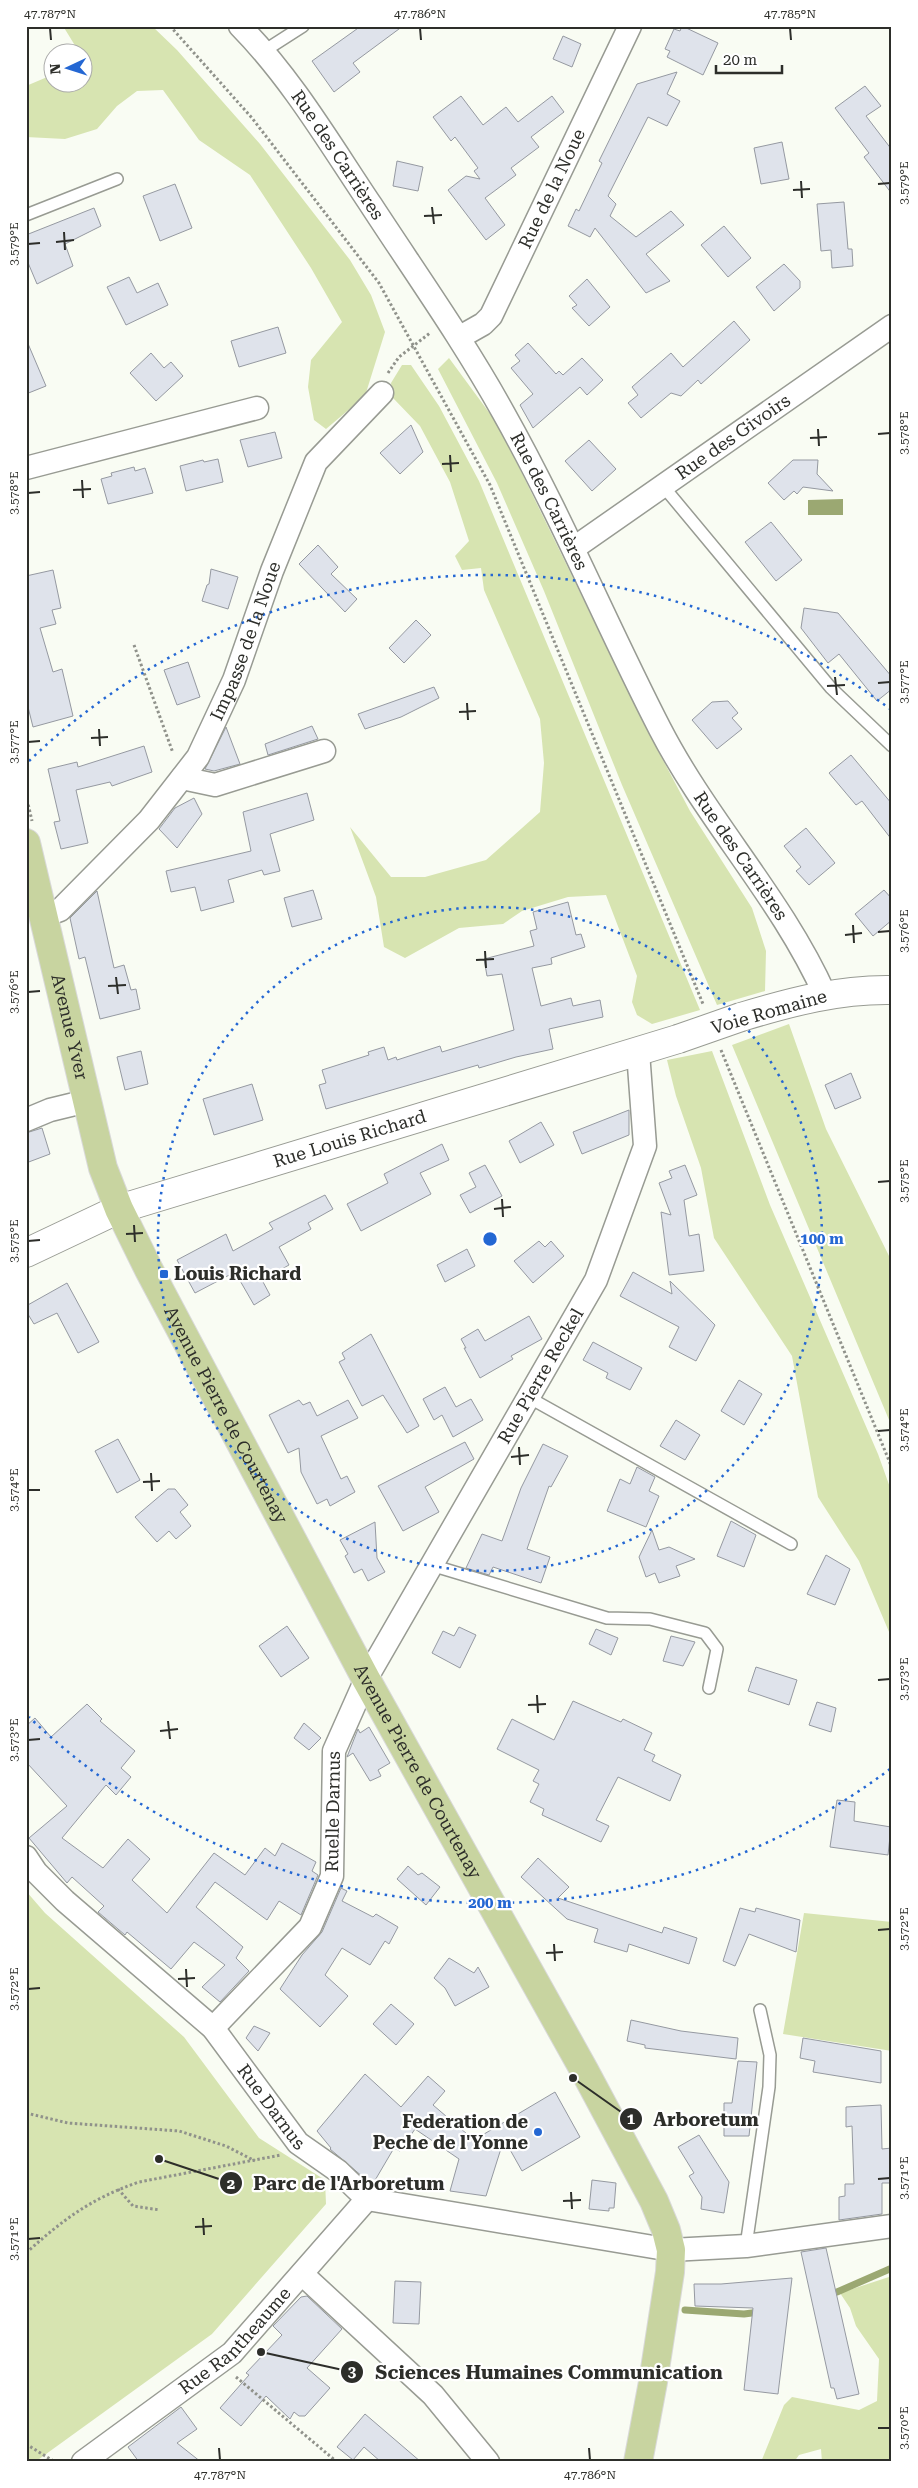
<svg xmlns="http://www.w3.org/2000/svg" width="918" height="2488" font-family="'Roboto Serif',serif">
<rect width="100%" height="100%" fill="#f9fcf3"/>
<path fill="#d7e4b1" d="M63 26H152L177 50 260 144 350 260 371 295 385 332 365 396 326 429 314 420 308 387 311 360 342 322 311 268 250 175 199 140 163 90 137 91 117 106 97 129 65 139 26 137V86L52 75V82H82L84 61 82 52H79Z
M449 358 499 426 646 728 690 811 752 908 766 951 765 991 717 1005 622 785 544 591 497 483 438 369Z
M402 365H411L439 406 479 481 700 1010 652 1024 637 1015 632 1002 637 976 606 895 568 897 522 911 503 924 459 928 405 958 384 947 376 897 350 827 391 877H425L486 860 540 812 544 763 540 719 484 590 481 568 462 570 455 556 469 541 450 482 420 426 393 398 391 383Z
M789 1024 826 1129 892 1262V1427L732 1045Z
M712 1051 770 1205 878 1454 892 1493V1639L859 1561 818 1497 792 1356 714 1238 701 1168 676 1096 667 1060Z
M26 1891 45 1913 184 2037 259 2138 325 2180 326 2204 212 2334 35 2462 26 2457Z
M804 1913 892 1922V2051L783 2034Z
M892 2276V2462H822L821 2449 799 2455 794 2462H761L784 2405 792 2397 859 2410 877 2401 879 2359 856 2326 850 2308 840 2293Z"/>
<path fill="#9ba872" d="M843 499V515H808V500Z"/>
<g fill="none" stroke-linecap="round" stroke-linejoin="round">
<path stroke="#9ba872" stroke-width="7" d="M837 2292 892 2268
M685 2310 744 2314 760 2312"/>
</g>
<path fill="#dfe3eb" stroke="#9599a1" d="M361 26H403L353 63 360 72 334 92 312 61Z
M682 26 718 43 703 75 667 57 670 51 665 49 674 29 680 31Z
M563 36 581 44 572 67 553 59Z
M677 72 667 94 680 101 667 126 648 117 608 196 616 204 610 216 636 237 671 211 684 225 646 254 670 281 646 293 595 228 590 237 568 226 576 209 579 211 602 163 599 161 637 84Z
M865 86 881 106 866 116 892 150V194L864 157 869 153 835 108Z
M461 96 483 125 506 107 518 122 552 96 564 112 531 137 539 147 511 168 516 175 485 198 505 225 486 240 448 190 466 176 480 179 474 171 478 168 455 137 451 141 433 117Z
M782 142 789 179 761 184 754 148Z
M397 161 423 167 418 191 393 186Z
M175 184 192 228 160 241 143 196Z
M844 202 848 249H852L853 266 832 268 831 250 821 251 817 204Z
M94 208 101 226 65 244 73 266 37 284 26 258V235Z
M724 226 751 258 728 277 701 245Z
M784 264 800 281V288L774 311 756 287Z
M129 277 137 293 158 283 168 305 126 325 107 287Z
M587 279 610 307 589 326 572 308 577 305 569 296Z
M734 321 750 340 701 384 698 380 681 396 671 393 641 418 628 403 638 395 632 387 671 353 683 367Z
M278 327 286 353 239 367 231 341Z
M26 339 46 386 26 394Z
M528 343 556 374 559 371 563 375 582 358 603 380 587 395 580 387 533 428 520 405 533 394 511 368 520 361 515 355Z
M151 353 164 368 171 362 183 376 156 401 130 373Z
M411 425 423 452 400 474 380 453Z
M275 432 282 458 248 467 240 440Z
M589 440 616 469 592 491 565 461Z
M218 459 223 482 186 491 180 466 203 460 204 462Z
M793 460H818L817 474 833 491 803 487 797 494 794 491 784 500 768 483Z
M134 467 135 471 145 468 153 493 108 504 101 479 112 476 111 473Z
M771 522 802 560 776 581 745 542Z
M318 545 338 567 331 574 357 599 345 612 299 564Z
M211 569 238 577 228 609 202 601 207 585 209 584Z
M53 570 61 608 52 610 56 624 40 628 53 672 62 669 73 716 33 727 26 699V576Z
M804 608 838 613 892 677V689L877 701 839 654 828 663 801 628Z
M416 620 431 635 404 663 389 648Z
M188 662 200 697 177 705 164 670Z
M434 687 439 698 401 717 365 729 358 714Z
M728 701 738 713 732 718 742 729 717 749 692 720 712 702Z
M312 726 318 739 268 755 265 744Z
M226 727 240 764 214 771 205 769Z
M144 746 152 772 112 786 110 782 76 790 88 843 61 849 54 822 60 821 48 769 77 762 78 767Z
M851 755 892 804V840L862 801 856 805 829 773Z
M307 793 314 820 270 834 280 871 264 875 262 870 228 880 234 902 201 911 195 887 171 892 166 871 251 851 243 812Z
M194 798 202 814 177 848 159 829 175 808Z
M806 828 835 863 809 885 796 871 801 867 784 846Z
M313 890 322 919 292 927 284 898Z
M884 890 892 899V920L873 936 855 914Z
M97 891 114 968 124 965 131 990 136 989 140 1009 100 1019 85 957 79 959 70 918Z
M568 902 576 935 581 934 585 947 551 958 552 964 532 968 541 1006 571 998 573 1006 600 1000 603 1017 549 1029 553 1049 516 1057 479 1068 478 1065 326 1109 319 1085 326 1083 322 1070 369 1055 368 1052 384 1047 388 1060 396 1057 397 1060 440 1046 442 1052 514 1030 502 974 487 976 484 959 534 946 530 931 537 929 533 912Z
M141 1051 148 1084 125 1090 117 1057Z
M851 1073 861 1098 835 1109 825 1085Z
M252 1084 263 1120 214 1135 203 1099Z
M629 1110V1135L582 1154 573 1132Z
M541 1122 554 1145 520 1163 509 1141Z
M42 1128 50 1154 26 1163V1133Z
M442 1144 449 1160 420 1173 431 1194 361 1231 347 1204 388 1183 384 1174Z
M485 1165 502 1196 470 1213 460 1195 476 1187 469 1173Z
M685 1165 697 1195 684 1200 689 1236 699 1234 704 1271 669 1275 661 1212 671 1215 659 1183 672 1178 669 1171Z
M325 1195 333 1209 308 1223 311 1229 279 1247 289 1265 262 1280 270 1295 254 1305 235 1272 195 1293 177 1260 226 1234 233 1251 273 1229 269 1223Z
M539 1241 545 1247 551 1241 564 1256 533 1283 514 1261Z
M467 1249 475 1266 445 1282 437 1265Z
M633 1272 672 1294 670 1281 715 1325 696 1361 669 1347 679 1327 620 1296Z
M67 1283 99 1342 78 1353 57 1313 34 1324 26 1311V1306Z
M529 1316 542 1339 511 1356 513 1359 480 1378 464 1348H466L461 1339 478 1329 485 1341Z
M371 1334 419 1426 407 1433 383 1395 362 1406 339 1362 345 1359 342 1353Z
M593 1342 642 1368 630 1390 606 1378 608 1373 583 1360Z
M739 1380 762 1394 744 1425 721 1411Z
M445 1387 456 1407 471 1399 483 1420 453 1437 442 1415 434 1420 423 1399Z
M299 1400 303 1405 310 1402 317 1416 348 1400 358 1418 321 1436 341 1479 347 1476 355 1492 330 1506 327 1499 317 1504 301 1472 299 1448 288 1453 269 1415Z
M676 1420 700 1435 685 1460 660 1446Z
M118 1439 140 1480 117 1493 95 1451Z
M465 1442 474 1459 425 1487 439 1512 403 1531 378 1486Z
M543 1444 568 1456 551 1487 549 1486 527 1549 550 1557 541 1583 493 1567 489 1575 466 1568 482 1534 502 1541 521 1488Z
M637 1467 655 1477 649 1491 659 1496 646 1527 607 1511 620 1479 630 1484Z
M168 1489H175L188 1505 180 1512 191 1526 176 1539 169 1531 157 1542 135 1517Z
M731 1521 756 1535 744 1567 717 1556Z
M375 1522 377 1558 385 1572 368 1581 362 1569 354 1573 345 1556 348 1554 340 1540Z
M652 1530 659 1550 669 1547 695 1559 676 1566 680 1576 659 1583 655 1573 646 1577 639 1557Z
M826 1555 850 1569 835 1605 807 1594Z
M287 1626 309 1658 281 1677 259 1646Z
M459 1627 476 1635 460 1668 432 1653 443 1631 454 1636Z
M596 1629 618 1638 611 1655 589 1644Z
M671 1636 695 1642 683 1666 663 1661Z
M756 1667 797 1680 789 1705 748 1691Z
M573 1701 621 1722 623 1719 652 1733 644 1750 655 1755 652 1761 681 1775 670 1801 618 1777 596 1820 609 1826 601 1842 542 1815 544 1809 530 1802 539 1784 533 1781 539 1770 497 1749 512 1719 554 1740Z
M817 1702 836 1708 831 1732 809 1725Z
M87 1704 102 1719 100 1721 135 1751 121 1768 131 1777 116 1795 106 1785 62 1838 103 1868 128 1839 150 1859 132 1880 167 1913 214 1853 245 1875 265 1848 275 1856 282 1843 316 1862 312 1871 318 1875 301 1915 279 1901 267 1920 215 1882 196 1907 243 1947 236 1958 249 1971 220 2002 202 1987 225 1965 194 1942 171 1969 127 1932 125 1935 98 1912 104 1906 72 1877 67 1883 29 1838 67 1806 26 1762V1726L35 1718 51 1737Z
M304 1723 321 1738 309 1750 294 1738Z
M369 1727 390 1763 378 1770 381 1776 370 1781 353 1753 347 1757 358 1729 360 1733Z
M837 1800 855 1802 854 1821 891 1827 888 1855 830 1847Z
M538 1858 569 1887 558 1898 662 1933 664 1927 697 1938 689 1964 629 1944 627 1952 594 1942 598 1929 567 1919 521 1877Z
M408 1866 418 1875 422 1873 440 1887 426 1905 397 1879Z
M341 1888 347 1891 342 1901 373 1917 376 1914 398 1927 389 1944 385 1941 370 1965 342 1948 325 1975 348 1996 320 2027 280 1989 302 1955 322 1932Z
M740 1908 755 1912 756 1908 800 1920 796 1952 749 1934 735 1966 723 1961Z
M449 1958 474 1973 478 1967 489 1987 455 2006 445 1988 434 1978Z
M391 2004 414 2024 396 2045 373 2024Z
M631 2020 681 2031 738 2038 736 2059 645 2048V2045L627 2041Z
M254 2026 270 2033 258 2051 246 2038Z
M803 2038 881 2051V2083L813 2072 815 2061 800 2058Z
M738 2061 757 2062 749 2136H724V2103H732Z
M365 2074 401 2107 428 2076 445 2091 433 2105 474 2140 555 2092 580 2137 522 2171 504 2139 486 2196 450 2191 459 2159 415 2129 400 2151 394 2148 374 2182 363 2177 330 2149 331 2148 317 2131Z
M881 2105 882 2149 892 2148V2183H882V2214L839 2220V2197L845 2196V2184H854L852 2126 846 2127V2107Z
M699 2135 729 2182 724 2213 701 2209 702 2197 689 2176 694 2173 678 2147Z
M592 2180 616 2183 614 2208H609V2211L589 2209Z
M826 2248 859 2394 837 2399 834 2388H831L801 2252Z
M792 2278 778 2394 744 2390 753 2308 695 2306 694 2284H721Z
M395 2281 421 2282 419 2324 393 2323Z
M307 2296 342 2329 307 2368 330 2388 305 2416H299L294 2412 290 2419 266 2396 241 2426 220 2408 249 2375 246 2373 282 2335 273 2326 301 2297Z
M181 2407 197 2429 177 2443 201 2462H139L128 2447Z
M365 2414 421 2462H381L364 2447 353 2460 337 2447Z"/>
<g fill="none" stroke-linecap="round" stroke-linejoin="round">
<defs>
<path id="lane" d="M264 51 303 26
M26 215 117 179
M663 486 831 688 892 746
M528 1397 791 1544
M431 1565 607 1618 650 1619 705 1633 717 1649 709 1688
M746 2246 769 2087 770 2055 760 2010"/>
<g id="street">
<path id="s1" d="M240 26C292 79 330 144 371 205 416 274 463 340 503 412 561 515 606 624 660 729 708 822 782 899 825 995"/>
<path id="s2" d="M460 337 483 324 491 316 630 26"/>
<path d="M26 468 257 408"/>
<path id="s3" d="M574 548 892 326"/>
<path d="M182 778 215 785 324 751"/>
<path id="s4" d="M44 916 60 910 149 820 198 757 234 680 272 571 316 462 382 393"/>
<path d="M26 1120 50 1110 87 1101"/>
<path id="s5" d="M26 1857 36 1872 65 1901 213 2028 298 2143 338 2171 367 2199 671 2250 746 2246 892 2226"/>
<path id="s6" d="M213 2028 310 1927 332 1876 334 1751 366 1679 596 1280 645 1146 638 1052"/>
<path d="M302 2274 433 2395 488 2462"/>
<path id="s7" d="M83 2462 232 2353 367 2199"/>
</g>
<g id="secondary">
<path d="M741 1017C791 1002 839 989 892 990"/>
<path id="s8" d="M26 1253 119 1209 678 1039"/>
</g>
<g id="primary">
<path id="s9" d="M26 843 103 1168 119 1209 149 1270 366 1679 584 2070 654 2201 666 2230 671 2250 670 2272 653 2382 638 2462"/>
</g>
</defs>
<use href="#lane" stroke="#989b93" stroke-width="14"/>
<use href="#street" stroke="#989b93" stroke-width="25"/>
<use href="#secondary" stroke="#989b93" stroke-width="30"/>
<use href="#primary" stroke="#d9d9d9" stroke-width="30"/>
<path stroke="#90928b" stroke-width="3" stroke-dasharray="2.5 2.5" stroke-linecap="butt" d="M170 26 252 118 379 283 490 485 703 1004
M388 373 399 357 430 333
M134 645 173 753
M26 795 32 821
M721 1050 892 1468
M26 2113 68 2123 179 2131 226 2146 255 2161
M118 2189 133 2206 160 2210
M26 2253C64 2219 90 2199 139 2182L281 2155
M236 2377 337 2462
M26 2444 55 2462"/>
<use href="#lane" stroke="#fff" stroke-width="11"/>
<use href="#street" stroke="#fff" stroke-width="22"/>
<use href="#secondary" stroke="#fff" stroke-width="28"/>
<use href="#primary" stroke="#c8d4a0" stroke-width="28"/>
<defs>
<path id="secondary-bridge" d="M678 1039 741 1017"/>
</defs>
<use href="#secondary-bridge" stroke="#989b93" stroke-width="30" stroke-linecap="butt"/>
<use href="#secondary-bridge" stroke="#fff" stroke-width="28"/>
</g>
<path fill="none" stroke="#2d2e2a" stroke-width="2" d="M50 28 51 40M420 28 421 40M790 28 791 40M801 181 802 198M878 184 890 183M793 190 810 189M432 207 434 224M424 216 442 215M64 232 65 250M56 242 74 240M28 244 40 243M818 429 819 446M878 434 890 433M810 438 827 437M450 455 451 472M442 464 459 463M82 480 83 498M73 490 91 489M28 493 40 492M835 677 837 695M878 683 890 682M827 686 845 685M467 703 468 720M459 712 476 711M99 729 100 746M91 738 108 737M28 742 40 741M853 925 854 943M878 932 890 931M845 935 862 933M485 951 486 968M476 960 494 959M116 977 118 994M108 986 126 985M28 992 40 991M878 1182 890 1181M502 1199 503 1217M494 1209 511 1207M134 1225 135 1242M126 1234 143 1233M28 1241 40 1240M878 1431 890 1430M519 1447 520 1465M511 1457 529 1455M151 1473 152 1491M143 1482 160 1481M28 1490H40M878 1680 890 1679M537 1695 538 1713M528 1705 546 1704M168 1721 170 1739M160 1731 178 1729M28 1740 40 1739M878 1930 890 1929M554 1944 555 1961M546 1953 563 1952M186 1969 187 1987M178 1979 195 1978M28 1989 40 1988M878 2179 890 2178M571 2192 572 2209M563 2201 581 2200M203 2218 204 2235M195 2227 212 2226M28 2239 40 2238M878 2428H890M219 2448 220 2460M589 2448 590 2460"/>
<g fill="none" stroke="#2467d3" stroke-width="2.5" stroke-dasharray="2.5 5">
<circle cx="490" cy="1239" r="332"/>
<path d="M890 1769A664 664 0 0 1 29 1717M29 761A664 664 0 0 1 890 709"/>
</g>
<g fill="#2467d3" stroke="#fff" stroke-width="2">
<rect x="159" y="1269" width="10" height="10" rx="2.5"/>
<circle cx="538" cy="2132" r="5"/>
</g>
<g text-anchor="middle" stroke-width="4.5" stroke-linejoin="round" paint-order="stroke">
<g font-size="18" fill="#2d2e2a" stroke="#fff">
<text dy="6" stroke="none"><textPath href="#s1" startOffset="162">Rue des Carrières</textPath></text>
<text dy="6" stroke="none"><textPath href="#s2" startOffset="179">Rue de la Noue</textPath></text>
<text dy="6" stroke="none"><textPath href="#s3" startOffset="194">Rue des Givoirs</textPath></text>
<text dy="6" stroke="none"><textPath href="#s1" startOffset="568">Rue des Carrières</textPath></text>
<text dy="6" stroke="none"><textPath href="#s4" startOffset="349">Impasse de la Noue</textPath></text>
<text dy="6" stroke="none"><textPath href="#s1" startOffset="972">Rue des Carrières</textPath></text>
<text transform="translate(769 1012) rotate(-16)" y="6">Voie Romaine</text>
<text dy="6" stroke="none"><textPath href="#s9" startOffset="189">Avenue Yver</textPath></text>
<text dy="6" stroke="none"><textPath href="#s8" startOffset="344">Rue Louis Richard</textPath></text>
<text dy="6" stroke="none"><textPath href="#s6" startOffset="749">Rue Pierre Reckel</textPath></text>
<text dy="6" stroke="none"><textPath href="#s9" startOffset="610">Avenue Pierre de Courtenay</textPath></text>
<text dy="6" stroke="none"><textPath href="#s9" startOffset="1015">Avenue Pierre de Courtenay</textPath></text>
<text dy="6" stroke="none"><textPath href="#s6" startOffset="260">Ruelle Darnus</textPath></text>
<text dy="6" stroke="none"><textPath href="#s5" startOffset="352">Rue Darnus</textPath></text>
<text dy="6" stroke="none"><textPath href="#s7" startOffset="195">Rue Rantheaume</textPath></text>
</g>
<g font-size="18" font-weight="bold" fill="#2d2e2a" stroke="#fff" text-anchor="start">
<text x="174" y="1280">Louis Richard</text>
<text x="528" y="2128" text-anchor="end">Federation de<tspan x="528" dy="21">Peche de l'Yonne</tspan></text>
</g>
</g>
<circle cx="490" cy="1239" r="8" fill="#2467d3" stroke="#fff" stroke-width="2.5"/>
<g font-size="15" text-anchor="middle" font-weight="bold" fill="#2467d3" stroke="#fff" stroke-width="4.5" stroke-linejoin="round" paint-order="stroke">
<text x="822" y="1244">100 m</text>
<text x="490" y="1908">200 m</text>
</g>
<path fill="none" stroke="#2d2e2a" stroke-width="2" d="M573 2078L631 2119M159 2159L231 2183M261 2352L352 2372"/>
<g fill="#2d2e2a" stroke="#fff" stroke-width="2">
<circle cx="573" cy="2078" r="5"/>
<circle cx="159" cy="2159" r="5"/>
<circle cx="261" cy="2352" r="5"/>
<circle cx="631" cy="2119" r="12"/>
<circle cx="231" cy="2183" r="12"/>
<circle cx="352" cy="2372" r="12"/>
</g>
<g font-size="15" text-anchor="middle" font-weight="bold" fill="#fff">
<text x="631" y="2124">1</text>
<text x="231" y="2189">2</text>
<text x="352" y="2377">3</text>
</g>
<g font-size="19" text-anchor="middle" font-weight="bold" fill="#2d2e2a" stroke="#fff" stroke-width="4.5" stroke-linejoin="round" paint-order="stroke">
<text x="706" y="2126">Arboretum</text>
<text x="349" y="2190">Parc de l'Arboretum</text>
<text x="549" y="2379">Sciences Humaines Communication</text>
</g>
<rect width="918" height="2488" fill="none" stroke="#ffffff" stroke-width="55"/>
<g transform="translate(68 68) rotate(266)"><circle r="24" fill="#ffffff" stroke="#ababaa"/>
<path d="M0-4L9 19L0 12L-9 19Z" fill="#2467d3"/>
<text y="-8" font-size="14" font-weight="bold" text-anchor="middle" fill="#2d2e2a">N</text>
</g>
<path d="M716 65v8h66v-8" fill="none" stroke="#2d2e2a" stroke-width="2.5"/>
<text x="723" y="65" font-size="15" fill="#2d2e2a" stroke="#ffffff" stroke-width="4" paint-order="stroke">20 m</text>
<rect x="28" y="28" width="862" height="2432" fill="none" stroke="#2d2e2a" stroke-width="2"/>
<g font-size="12" text-anchor="middle" fill="#2d2e2a">
<text x="50" y="18">47.787°N</text>
<text x="420" y="18">47.786°N</text>
<text x="790" y="18">47.785°N</text>
<text transform="translate(904 183) rotate(-90)" y="4">3.579°E</text>
<text transform="translate(14 244) rotate(-90)" y="4">3.579°E</text>
<text transform="translate(904 433) rotate(-90)" y="4">3.578°E</text>
<text transform="translate(14 493) rotate(-90)" y="4">3.578°E</text>
<text transform="translate(904 682) rotate(-90)" y="4">3.577°E</text>
<text transform="translate(14 742) rotate(-90)" y="4">3.577°E</text>
<text transform="translate(904 931) rotate(-90)" y="4">3.576°E</text>
<text transform="translate(14 992) rotate(-90)" y="4">3.576°E</text>
<text transform="translate(904 1181) rotate(-90)" y="4">3.575°E</text>
<text transform="translate(14 1241) rotate(-90)" y="4">3.575°E</text>
<text transform="translate(904 1430) rotate(-90)" y="4">3.574°E</text>
<text transform="translate(14 1490) rotate(-90)" y="4">3.574°E</text>
<text transform="translate(904 1679) rotate(-90)" y="4">3.573°E</text>
<text transform="translate(14 1740) rotate(-90)" y="4">3.573°E</text>
<text transform="translate(904 1929) rotate(-90)" y="4">3.572°E</text>
<text transform="translate(14 1989) rotate(-90)" y="4">3.572°E</text>
<text transform="translate(904 2178) rotate(-90)" y="4">3.571°E</text>
<text transform="translate(14 2239) rotate(-90)" y="4">3.571°E</text>
<text transform="translate(904 2428) rotate(-90)" y="4">3.570°E</text>
<text x="220" y="2479">47.787°N</text>
<text x="590" y="2479">47.786°N</text>
</g>
</svg>
